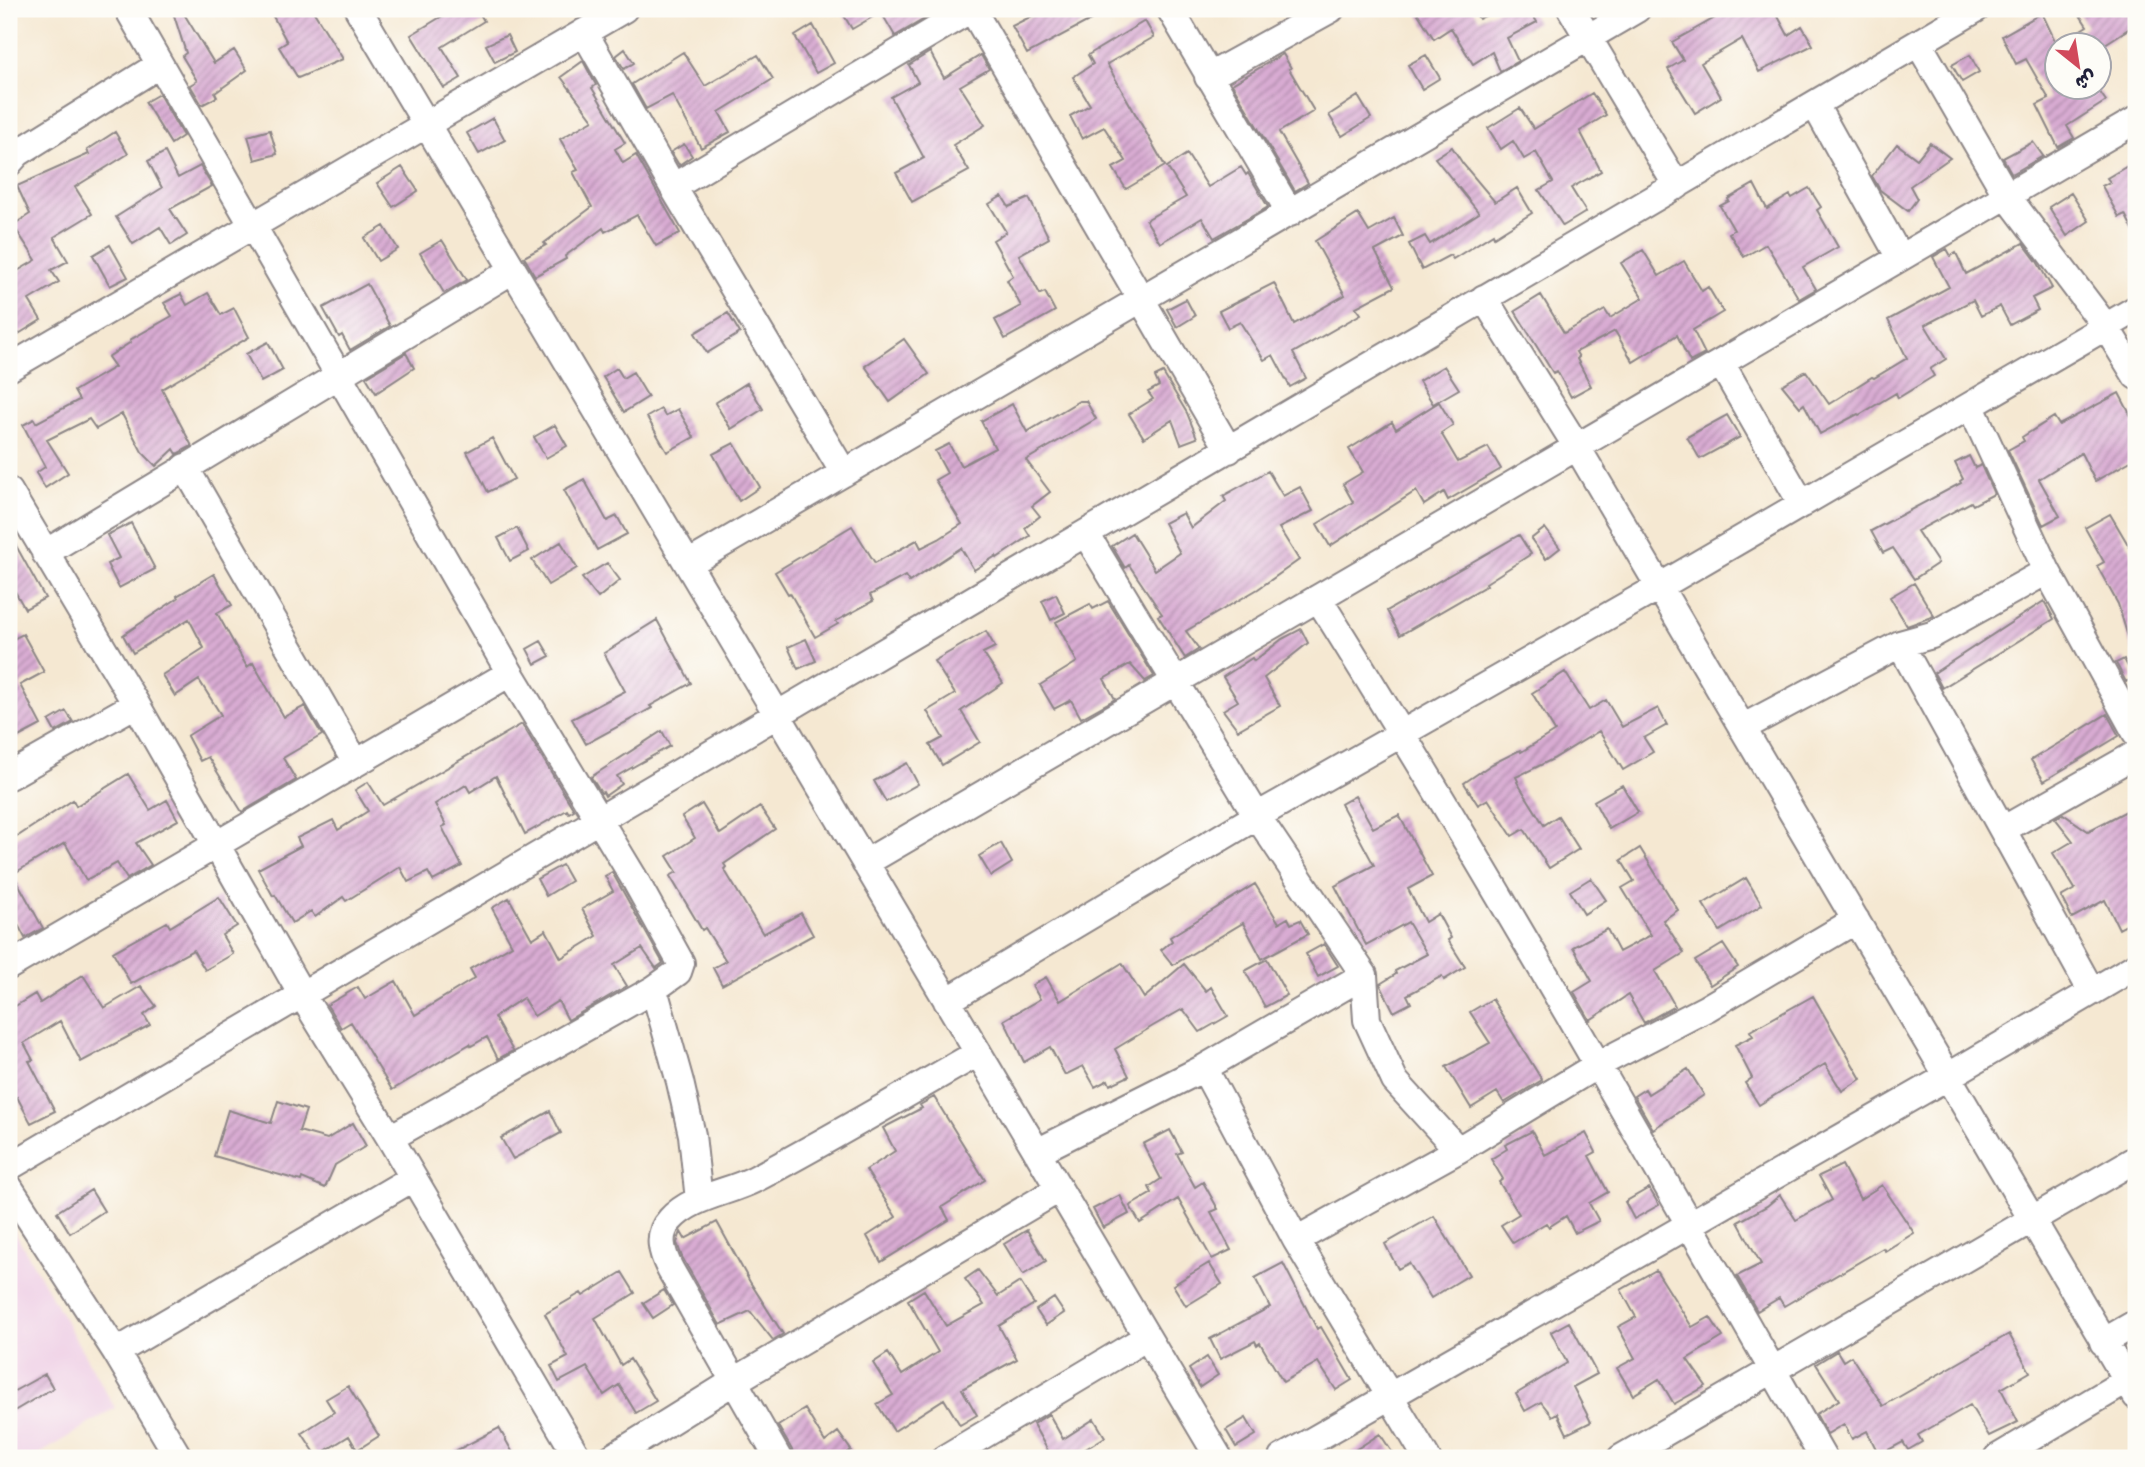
<svg xmlns="http://www.w3.org/2000/svg" width="2145" height="1467" font-family="Mynerve,'Playpen Sans Arabic',sans-serif">
<defs>
<pattern id="building-hatch" width="6" height="6" patternUnits="userSpaceOnUse" patternTransform="scale(1.75)"><rect width="6" height="6" fill="#d9acd3"/><path d="M-1 1l2-2M0 6l6-6M5 7l2-2" fill="none" stroke="#b08cac"/></pattern>
</defs>
<rect width="100%" height="100%" fill="#fdfcf7"/>
<filter id="ink" filterUnits="userSpaceOnUse"><feTurbulence type="fractalNoise" baseFrequency=".0143" numOctaves="2"/><feDisplacementMap in="SourceGraphic" scale="14" xChannelSelector="R" yChannelSelector="G"/><feConvolveMatrix kernelMatrix="1 2 1 2 8 2 1 2 1" color-interpolation-filters="sRGB"/></filter>
<filter id="wash" filterUnits="userSpaceOnUse"><feTurbulence type="fractalNoise" baseFrequency=".00686" numOctaves="4" result="noise"/><feDisplacementMap in="SourceGraphic" scale="28" xChannelSelector="R" yChannelSelector="G"/><feGaussianBlur stdDeviation="1.57" result="paint"/><feColorMatrix in="noise" values="0 0 0 0 0 0 0 0 0 0 0 0 0 0 0 0 0 1.4 0 .05"/><feComposite in="paint" operator="in"/></filter>
<g filter="url(#wash)">
<rect width="100%" height="100%" fill="#f5e8d2"/>
<path fill="#efd0e6" d="M9 1222 115 1408 33 1458H9Z"/>
<g id="blocks">
<path fill="url(#building-hatch)" d="M172 9H181L214 63 234 50 247 70 215 93 217 97 202 105 190 85 197 81 182 56 186 53Z
M269 9H312L343 59 298 78 279 47 287 42Z
M454 9H477L484 21 442 47 461 78 444 88 411 35Z
M840 9H921L926 18 895 36 881 12 852 29Z
M1046 9H1111L1027 54 1012 26Z
M1415 9H1473L1479 19 1498 9H1529L1537 22 1507 38 1518 61 1500 71 1492 52 1473 64 1451 28 1434 39Z
M1731 9H1774L1788 35 1802 26 1813 45 1759 72 1742 39 1701 63 1721 97 1695 113 1668 69 1683 60 1672 42Z
M2076 9H2136V24L2102 46H2057V88H2097L2106 101 2067 126 2074 138 2058 147 2037 105 2049 99 2026 59 2016 64 2002 36 2042 13 2057 45 2087 26Z
M1145 21 1154 37 1107 64 1165 166 1126 189 1113 168 1126 161 1104 127 1082 139 1070 116 1090 105 1073 77 1093 64 1088 55Z
M813 25 834 63 816 73 795 36Z
M507 35 515 52 495 62 486 45Z
M625 49 634 63 624 69 616 56Z
M683 52 705 86 758 55 773 79 719 112 730 132 701 148 672 95 646 109 632 84Z
M930 52 944 78 981 55 989 69 960 86 985 125 953 145 969 171 912 202 896 173 924 158 891 97 918 82 909 65Z
M1283 54 1291 68 1289 69 1314 111 1279 132 1308 183 1295 191 1232 84Z
M1426 55 1440 78 1422 89 1408 65Z
M1970 55 1979 72 1962 82 1952 65Z
M583 61 596 85 592 88 625 143 615 149 623 163 636 155 680 233 656 246 637 215 605 232 603 228 565 256 566 259 535 276 524 257 546 245 544 243 592 207 573 172 578 170 560 139 593 120 561 77Z
M1592 93 1606 115 1580 131 1601 171 1571 188 1586 212 1563 226 1539 190 1553 182 1536 152 1524 159 1513 141 1501 149 1488 128 1520 108 1534 129Z
M159 94 183 136 171 144 145 102Z
M1358 96 1371 118 1342 136 1329 115Z
M493 118 505 140 479 154 467 133Z
M270 130 277 154 255 160 248 136Z
M115 132 128 154 75 187 92 214 54 237 68 261 51 270 59 282 29 300 41 320 9 340V276L36 260 13 225 30 214 17 186 89 154 87 150Z
M2033 142 2043 156 2012 174 2003 158Z
M1930 143 1950 158 1910 186 1917 199 1908 211 1880 190 1872 176 1897 144 1917 159Z
M684 144 692 156 679 165 671 152Z
M1452 147 1463 164 1495 202 1517 188 1532 213 1494 237 1493 234 1453 259 1450 255 1422 270 1409 244 1425 236 1430 244 1479 213 1435 158Z
M165 152 178 178 200 166 212 186 170 209 187 235 171 245 160 227 133 244 116 217 162 188 148 161Z
M1187 154 1208 187 1241 167 1246 175 1248 173 1268 207 1214 238 1202 218 1160 243 1146 220 1186 197 1167 167Z
M2136 161V236L2125 214 2119 217 2102 186 2110 182 2107 178Z
M402 167 418 191 393 207 377 183Z
M1754 184 1767 209 1790 195 1792 198 1809 188 1821 207 1817 210 1838 247 1803 267 1816 289 1799 299 1766 244 1744 257 1729 233 1734 230 1720 206 1729 201 1728 199Z
M2071 193 2089 221 2067 236 2049 207Z
M1002 196 1009 207 1029 198 1049 238 1019 255 1040 294 1045 292 1055 311 1005 339 995 320 1021 306 1007 280 1013 276 993 240 1006 232 989 204Z
M1358 214 1369 232 1394 218 1403 236 1375 251 1394 287 1356 307 1361 314 1293 353 1306 378 1290 387 1273 355 1264 360 1240 322 1228 328 1219 311 1274 283 1294 324 1345 295 1315 241Z
M384 226 398 249 378 261 364 238Z
M442 240 467 280 444 293 420 253Z
M2023 243 2038 263 2052 288 2032 298 2038 310 2010 325 2000 306 1981 316 1973 300 1925 325 1946 359 1930 369 1934 376 1898 398 1896 393 1859 415 1858 414 1820 434 1804 404 1800 407 1782 385 1806 371 1829 404 1872 377 1874 378 1907 358 1888 320 1949 287 1933 257 1947 249 1951 256 1956 253 1966 274Z
M110 245 128 277 110 286 93 255Z
M1643 250 1659 276 1684 261 1702 291 1708 287 1723 312 1693 330 1705 354 1690 362 1677 335 1633 362 1615 331 1576 352 1579 357 1577 359 1591 386 1571 397 1557 371 1553 373 1515 311 1541 295 1564 333 1605 310 1610 318 1643 298 1621 263Z
M367 284 390 326 350 350 342 335 339 337 323 308Z
M208 293 221 315 234 308 249 337 162 389 192 446 177 454 174 449 156 466 142 452 122 414 96 429 89 419 47 440 68 473 45 488 36 473 45 467 23 425 34 419 36 423 79 400 74 391 115 367 108 357 131 342 130 340 172 316 164 303 181 294 187 305Z
M1186 299 1195 316 1177 327 1167 309Z
M728 313 740 333 707 353 695 333Z
M904 339 929 374 890 402 865 366Z
M268 342 283 370 261 382 246 354Z
M406 353 414 368 376 393 366 377Z
M1444 366 1459 389 1433 404 1419 381Z
M617 368 623 378 633 372 648 397 624 412 603 377Z
M1163 373 1187 413 1197 438 1181 444 1172 420 1144 438 1129 414 1153 399 1148 392 1159 386 1155 377Z
M747 383 763 409 731 429 715 403Z
M2119 393 2131 416 2136 414V458L2095 481 2081 453 2039 479 2060 516 2043 525 2008 450 2024 441 2022 437 2054 417 2059 425Z
M1079 401H1086L1096 419 1026 460 1050 492 1032 506 1040 516 1025 528 1030 536 997 558 996 556 974 570 961 548 909 582 905 576 870 595 873 601 836 621 838 624 815 637 790 593 788 594 775 572 852 526 875 563 917 540 921 548 939 539 962 524 935 480 947 473 935 451 949 444 961 466 995 448 981 421 1012 404 1027 432Z
M1439 402 1453 425 1441 433 1458 462 1488 447 1501 469 1448 500 1444 492 1424 505 1416 491 1330 546 1317 524 1353 502 1343 484 1363 472 1349 449 1392 422 1396 429Z
M661 409 665 416 678 409 694 437 667 452 647 417Z
M1727 415 1740 437 1700 459 1687 437Z
M555 425 567 446 546 458 534 437Z
M492 438 514 479 488 492 467 452Z
M734 443 760 487 739 501 713 454Z
M1969 456 1975 468 1981 465 1994 494 1973 505 1971 502 1917 531 1938 563 1914 579 1893 548 1883 553 1871 531 1961 483 1960 481 1963 479 1955 463Z
M1268 471 1283 496 1300 487 1313 511 1279 528 1299 560 1258 589 1186 631 1199 649 1185 658 1158 616 1162 614 1129 565 1125 568 1112 546 1132 533 1155 570 1180 553 1164 523 1183 513 1191 528 1226 501 1223 496Z
M584 479 607 521 617 516 627 534 597 550 564 490Z
M2110 514 2136 558V649L2132 650 2118 604 2097 566 2104 562 2085 528Z
M131 523 155 569 119 588 107 564 119 558 107 535Z
M517 528 529 551 510 561 498 538Z
M1545 528 1560 548 1546 559 1531 539Z
M9 533 45 598 25 609 9 581Z
M1519 535 1531 554 1486 583 1487 585 1400 635 1387 611Z
M561 542 577 568 548 585 532 560Z
M607 563 620 580 598 598 582 578Z
M214 574 232 605 217 613 247 667 253 663 284 717 305 706 322 735 283 758 296 780 242 812 208 757 200 761 187 736 221 715 199 680 175 696 162 675 204 648 189 619 133 653 123 635 178 598 177 596Z
M1914 583 1934 616 1907 626 1890 597Z
M1056 594 1065 613 1051 620 1042 601Z
M1108 601 1154 676 1145 681 1130 664 1104 679 1115 699 1081 718 1071 700 1054 709 1040 685 1077 662 1056 622 1090 604 1093 609Z
M2044 601 2054 619 1942 688 1934 673Z
M657 620 691 683 650 706 652 708 586 744 572 719 625 691 604 653Z
M1301 629 1308 643 1264 678 1280 706 1238 730 1223 710 1238 701 1223 677 1252 658 1254 661 1282 639Z
M986 631 995 647 983 653 1003 683 961 711 980 742 942 765 930 745 943 738 927 711 955 694 934 661Z
M23 634 44 672 20 685 41 725 9 742V666L11 670 14 668 9 656V641Z
M806 639 816 661 798 669 788 647Z
M541 641 550 656 535 664 527 649Z
M2124 659 2134 678 2126 682 2116 663Z
M1565 672 1589 710 1606 700 1622 727 1658 708 1667 725 1644 738 1653 752 1623 770 1599 731 1553 759 1516 777 1518 781 1517 782 1544 825 1558 816 1579 849 1549 868 1524 829 1512 836 1488 799 1478 805 1464 783 1492 764 1520 750 1521 752 1555 731 1532 693Z
M66 711 73 722 55 732 49 721Z
M2107 714 2119 736 2044 781 2031 760Z
M522 724 574 810 569 813 567 810 525 834 496 776 470 792 466 785 435 804 446 825 442 827 462 866 433 881 428 872 408 882 400 867 346 901 343 897 315 917 311 911 292 923 275 895 273 896 258 869 301 846 297 838 333 820 338 830 368 811 355 790 368 782 383 805Z
M662 731 670 746 617 776 622 784 605 796 603 792 601 793 591 777Z
M907 763 918 784 886 802 874 781Z
M128 774 150 810 167 800 178 820 136 843 151 865 127 879 117 863 86 880 65 843 13 874 43 928 25 938 9 908V842L73 800 76 806Z
M1622 785 1638 812 1609 829 1594 801Z
M1355 796 1373 828 1399 815 1432 876 1408 889 1425 922 1438 914 1451 938 1448 940 1465 967 1444 980 1442 976 1407 995 1411 1003 1394 1012 1380 984 1396 974 1395 971 1427 954 1408 922 1366 945 1335 886 1374 865 1341 804Z
M702 804 720 834 760 807 775 829 724 864 726 867 724 869 763 934 801 913 813 935 722 985 713 968 726 961 705 928 702 930 670 876 677 872 667 856 695 838 682 817Z
M2136 806V920L2119 929 2105 900 2072 918 2061 897 2075 889 2053 853 2073 841 2055 818 2063 814 2088 831Z
M1001 843 1012 863 991 876 979 856Z
M1640 848 1678 910 1663 920 1684 953 1655 971 1675 1006 1644 1023 1628 995 1590 1020 1574 992 1592 981 1573 947 1607 929 1619 952 1651 935 1622 888 1634 881 1621 860Z
M562 865 571 881 546 896 537 879Z
M612 872 663 963 656 968 642 948 614 965 627 986 568 1020 558 1001 534 1016 523 998 494 1017 513 1051 498 1059 487 1037 471 1046 470 1044 392 1090 351 1022 341 1028 327 1005 358 987 365 999 396 981 415 1015 475 978 470 969 512 945 492 908 509 898 532 939 546 930 561 958 597 936 582 909 613 891 605 876Z
M1591 878 1606 900 1584 914 1570 891Z
M1746 878 1762 905 1720 931 1703 904Z
M1255 884 1279 923 1288 918 1291 924 1300 920 1308 934 1262 959 1243 923 1173 965 1161 950 1172 941 1170 937Z
M219 897 237 926 222 935 233 954 205 970 193 950 131 984 113 952 167 922 170 927Z
M1324 944 1338 966 1318 977 1306 954Z
M1723 944 1738 967 1710 985 1695 961Z
M1267 959 1287 995 1265 1007 1245 971Z
M1122 963 1144 998 1184 964 1206 991 1211 987 1228 1016 1200 1032 1183 1009 1153 1026 1115 1049 1129 1076 1110 1085 1108 1080 1095 1087 1083 1066 1065 1075 1050 1047 1024 1062 1004 1020 1040 999 1032 985 1046 977 1060 1001Z
M83 975 104 1008 141 986 156 1006 144 1015 150 1025 81 1062 60 1021 24 1043 33 1060 29 1061 55 1111 31 1123 17 1097 9 1102V1010L35 994 40 1003Z
M1813 996 1861 1079 1842 1091 1825 1064 1759 1105 1745 1083 1752 1078 1735 1045 1753 1036 1750 1031Z
M1492 999 1542 1080 1504 1103 1497 1092 1471 1108 1446 1067 1490 1043 1470 1012Z
M1688 1069 1704 1095 1653 1129 1634 1096 1645 1089 1648 1094Z
M934 1097 985 1180 942 1207 949 1220 881 1262 867 1236 896 1217 866 1170 895 1151 883 1128 922 1108 920 1105Z
M278 1101 306 1110 299 1131 327 1139 353 1123 366 1146 335 1165 325 1188 302 1178 301 1181 214 1156 228 1110 271 1123Z
M550 1111 561 1133 513 1159 501 1138Z
M1170 1130 1182 1152 1177 1154 1195 1187 1203 1182 1218 1209 1211 1212 1231 1250 1212 1259 1178 1199 1140 1223 1130 1206 1152 1193 1149 1187 1161 1179 1143 1144Z
M1532 1131 1545 1155 1586 1133 1596 1152 1589 1156 1608 1192 1589 1203 1599 1221 1575 1233 1566 1216 1549 1227 1546 1223 1513 1243 1501 1225 1519 1214 1499 1182 1503 1179 1491 1159 1507 1149 1505 1145Z
M1842 1165 1860 1199 1882 1185 1914 1233 1885 1251 1883 1248 1784 1306 1779 1298 1757 1311 1737 1276 1761 1264 1738 1222 1767 1206 1780 1195 1796 1220 1832 1200 1819 1176Z
M1649 1188 1659 1205 1634 1219 1625 1202Z
M91 1190 104 1211 70 1233 57 1212Z
M1120 1195 1129 1214 1103 1228 1093 1209Z
M1434 1216 1469 1275 1431 1298 1409 1263 1398 1269 1385 1244Z
M717 1222 750 1282 783 1334 773 1340 750 1311 720 1325 682 1257 677 1243 681 1232 685 1239Z
M1027 1230 1046 1261 1023 1275 1004 1244Z
M1209 1263 1222 1284 1186 1306 1173 1285Z
M1283 1263 1317 1329 1321 1327 1352 1380 1336 1390 1318 1362 1283 1382 1260 1343 1257 1345 1255 1341 1220 1359 1210 1339 1270 1307 1255 1278Z
M978 1270 998 1296 1020 1282 1034 1304 999 1326 1017 1359 962 1389 977 1415 960 1425 944 1399 894 1431 877 1404 893 1395 873 1363 888 1353 902 1375 938 1352 908 1300 924 1290 946 1326 984 1305 965 1279Z
M1656 1270 1692 1327 1710 1317 1723 1337 1687 1359 1706 1386 1674 1404 1659 1379 1633 1395 1617 1368 1635 1358 1618 1327 1636 1317 1621 1290Z
M622 1272 635 1293 595 1318 621 1365 630 1359 656 1401 636 1413 619 1385 604 1395 587 1367 559 1382 551 1366 568 1357 545 1314 581 1293 583 1296Z
M664 1290 673 1305 653 1318 643 1303Z
M1054 1298 1064 1313 1046 1325 1036 1310Z
M1569 1322 1597 1374 1573 1387 1591 1422 1567 1434 1557 1413 1552 1416 1541 1402 1525 1411 1516 1394 1567 1363 1551 1332Z
M2009 1334 2030 1372 2001 1389 2018 1422 1989 1436 1970 1405 1918 1435 1922 1442 1908 1450 1903 1442 1879 1455 1867 1431 1852 1439 1844 1424 1827 1434 1816 1414 1839 1400 1816 1364 1837 1351 1843 1361 1851 1356 1883 1406Z
M1207 1357 1218 1375 1200 1387 1189 1369Z
M45 1374 53 1388 9 1414V1394Z
M348 1386 379 1436 357 1450 349 1436 317 1456 302 1433 334 1412 326 1399Z
M805 1409 825 1442 838 1432 851 1450 840 1458H794L792 1450 778 1426Z
M1049 1414 1063 1439 1094 1419 1105 1437 1071 1458H1052L1033 1424Z
M1246 1418 1256 1435 1236 1447 1226 1430Z
M499 1428 513 1453 504 1458H442Z
M1380 1434 1396 1458H1343Z"/>
</g>
</g>
<g filter="url(#ink)">
<use href="#blocks" fill-opacity="0" stroke="#8c8586" stroke-width="2"/>
<g fill="none" stroke-linecap="round" stroke-linejoin="round">
<defs>
<path id="minor" d="M128 9 510 673 634 878 681 963 678 972 654 989 390 1138
M358 9 1219 1458
M972 9 1229 450
M1170 9 1290 213
M1571 9 1677 186
M584 32 673 187 844 473
M1919 44 2007 196 2106 327 2136 376
M1208 77 1331 9
M1815 105 1900 258
M9 163 18 153 159 65
M673 187 971 9
M1484 298 1577 447 2136 1396
M1721 363 1802 504
M9 368 624 9
M1971 407 2047 571 2136 733
M185 467 356 763
M9 491 136 704 302 995 390 1138 578 1458
M1086 534 1257 816 1364 975 1367 1020 1395 1081 1458 1150
M45 553 513 270
M688 564 1637 9
M1318 598C1495 880 1658 1170 1823 1458
M1900 644 2092 992
M1742 728 1900 644 1932 635 2047 571
M9 776 136 704
M2004 829 2136 754
M865 863 2136 120
M9 966 510 673
M654 989 680 1082 692 1135 699 1200
M947 1001 1257 816 1659 587 2136 309
M1204 1068 1296 1240 1427 1458
M1037 1152 1204 1068 1364 975
M9 1167 1976 9
M9 1187 116 1352 179 1458
M1296 1240 1458 1150 1599 1064 1707 1008 1856 920
M2103 1342 2136 1323
M116 1352 413 1178
M611 1458 733 1382 1059 1189
M778 1458 670 1269C662 1253 656 1235 670 1220 691 1196 728 1193 755 1179 831 1139 904 1095 978 1053
M945 1458 1147 1337
M1282 1458 1947 1077 2136 966
M1621 1458 2136 1159
M1997 1458 2128 1380"/>
</defs>
<use href="#minor" stroke="#8c8586" stroke-width="30"/>
<use href="#minor" stroke="#fff" stroke-width="26"/>
</g>
</g>
<rect width="2145" height="1467" fill="none" stroke="#fdfcf7" stroke-width="35"/>
<g transform="translate(2078 66) rotate(150)"><circle r="33" fill="#fdfcf7" stroke="#a5a5ac" stroke-width="2"/>
<path d="M0-5L12 26L0 18L-12 26Z" fill="#d1495b"/>
<text y="-10" font-size="19" font-weight="bold" text-anchor="middle" fill="#22223b">ش</text>
</g>
</svg>
